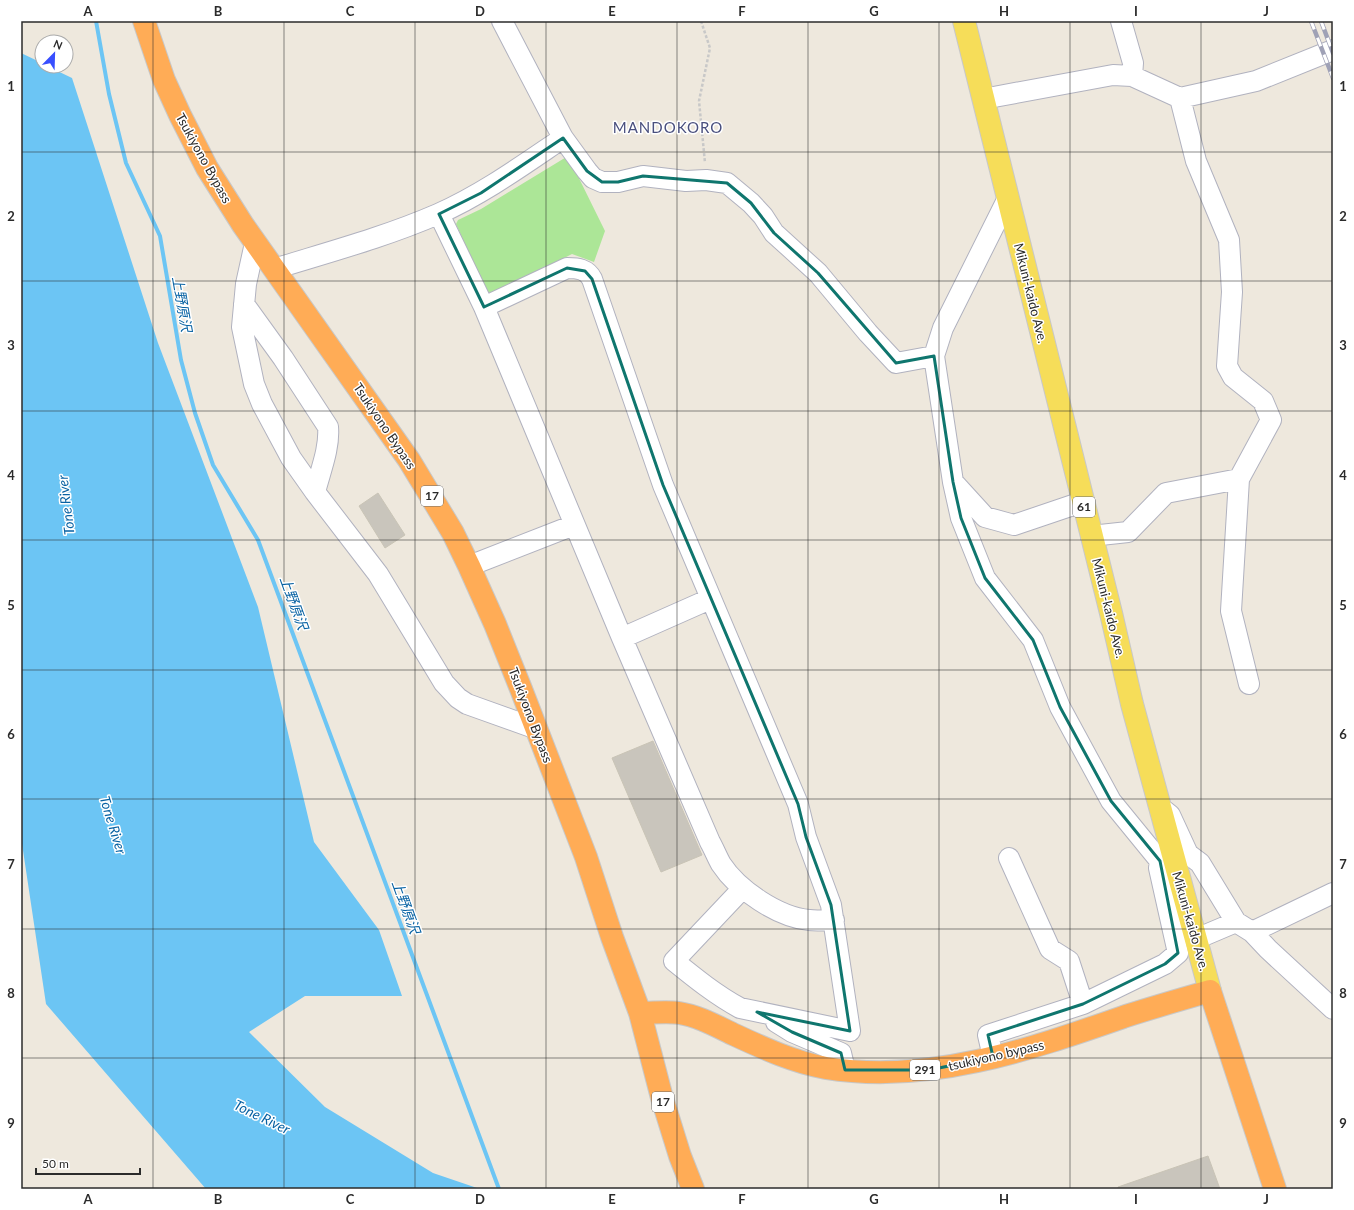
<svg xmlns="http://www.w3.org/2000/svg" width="1354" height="1210" font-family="Lato,'Noto Sans JP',sans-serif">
<rect width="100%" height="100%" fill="#eee8dd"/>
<path fill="#ace697" d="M568 156 605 231 594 262 572 254 495 293 486 292 456 224 458 220 481 209Z"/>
<path fill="#6cc5f4" d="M21 53 42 63V66H47L72 78 158 343 258 607 314 842 379 930 402 996H305L249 1032 325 1107 433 1173 480 1189H206L46 1004 21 837Z"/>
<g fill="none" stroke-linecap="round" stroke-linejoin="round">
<path stroke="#6cc5f4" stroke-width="4" d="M96 21 109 94 126 163 160 236 181 360 195 413 213 465 258 540 499 1189"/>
</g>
<path fill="#c9c5bc" stroke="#c9c4b6" d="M378 493 405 535 385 548 359 506Z
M653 741 702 855 661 872 612 758Z
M1208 1156 1220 1189H1118V1187Z"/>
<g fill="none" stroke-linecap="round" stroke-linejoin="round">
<defs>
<path id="minor" d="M502 21 563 138 587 171 593 178 602 182H618L643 176 686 181 706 180 727 183 751 203 763 216 774 233 818 273 868 333 896 363 934 356
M1121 21 1133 63 1132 76
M1180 98 1196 161 1229 240 1232 292 1227 366 1233 377 1263 401 1271 420 1239 479 1231 611 1249 684
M983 99 1113 75 1132 76 1180 98 1256 81 1333 50
M1007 200 943 328 934 356 953 482 961 518 985 578 1033 640 1060 707 1111 801 1160 861 1173 857
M439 214 484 307 622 638 710 842C714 849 717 857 721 864 738 890 778 917 809 920 817 921 826 920 834 920
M255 243 246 284 242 327 254 384 262 404 291 458 315 492 378 574 444 683 458 698 467 704 537 729
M274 269C329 252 385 237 438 214 483 194 523 165 563 138
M244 304 283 358 328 427C330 448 320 472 315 492
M484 307 567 268C578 268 587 269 592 279L663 485 798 804 806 837 831 905 850 1031 740 1008C716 995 695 978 674 961L743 888
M954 483 985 517 1014 525 1082 502
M1091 536 1128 532 1166 493 1239 479
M469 566 574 525
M622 638 710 599
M1165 811 1170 815 1188 854 1200 863 1236 922 1252 932 1268 949 1333 1009
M1252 932 1333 893
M1196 939 1236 922
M1083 1004 1165 964 1178 953 1159 868 1160 861
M776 1022 792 1032 841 1053 845 1070
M993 1057 988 1035 1083 1004 1069 961 1050 949 1009 858"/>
<path id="major" d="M964 21 1111 613 1132 704 1210 991"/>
<path id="highway" d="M144 21 164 80 180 115 207 168 243 225 409 460 453 533 469 566 495 624 521 689 586 857 612 937 640 1013 662 1098 680 1156 693 1189
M640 1013C653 1013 667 1011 679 1013 699 1016 718 1027 735 1035 765 1049 794 1062 826 1068 929 1085 1031 1049 1126 1016 1154 1007 1182 999 1210 991L1275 1189"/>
</defs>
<use href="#minor" stroke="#b1b2bf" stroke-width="22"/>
<use href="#major" stroke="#c8c8c8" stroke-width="24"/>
<use href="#highway" stroke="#c8c8c8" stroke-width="24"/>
<path stroke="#c8c8c8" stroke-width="2.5" stroke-dasharray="3 2" stroke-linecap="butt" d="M701 21 710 48 699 101 705 163"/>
<use href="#minor" stroke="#fff" stroke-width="20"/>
<use href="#major" stroke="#f6dd59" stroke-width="22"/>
<use href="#highway" stroke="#ffac56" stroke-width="22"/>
<defs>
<path id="rail" d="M1311 21 1333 78
M1321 21 1333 53"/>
</defs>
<use href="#rail" stroke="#9fa1b6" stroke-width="4.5"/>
<use href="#rail" stroke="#fff" stroke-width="3" stroke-dasharray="9" stroke-linecap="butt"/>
</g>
<path fill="none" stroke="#0f766e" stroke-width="3" stroke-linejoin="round" d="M563 138 587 171 602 182H618L643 176 727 183 751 203 774 233 818 273 896 363 934 356 953 482 961 518 985 578 1033 640 1060 707 1111 801 1160 861 1178 953 1165 964 1083 1004 988 1035 993 1057 929 1070H845L841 1053 792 1032 757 1012 850 1031 831 905 806 837 798 804 663 485 592 279 585 271 567 268 484 307 439 214 481 193Z"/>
<path fill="none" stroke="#2b2b2b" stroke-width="1" stroke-opacity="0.55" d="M153 21V1189M284 21V1189M415 21V1189M546 21V1189M677 21V1189M808 21V1189M939 21V1189M1070 21V1189M1201 21V1189M21 152H1333M21 281H1333M21 411H1333M21 540H1333M21 670H1333M21 799H1333M21 929H1333M21 1058H1333"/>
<g text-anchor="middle" stroke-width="3" stroke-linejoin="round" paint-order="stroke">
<g fill="#fff" stroke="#6b6b6b" stroke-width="1">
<rect x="421" y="486" width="22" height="20" rx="3"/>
<rect x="1073" y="497" width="22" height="20" rx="3"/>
<rect x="910" y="1060" width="30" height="20" rx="3"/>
<rect x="652" y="1092" width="22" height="20" rx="3"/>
</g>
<g font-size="12" font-weight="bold" fill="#2b2b2b">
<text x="432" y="500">17</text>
<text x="1084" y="511">61</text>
<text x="925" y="1074">291</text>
<text x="663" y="1106">17</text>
</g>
<g font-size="13" fill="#2b2b2b" stroke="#fff">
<text transform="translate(204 158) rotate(61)" y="5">Tsukiyono Bypass</text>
<text transform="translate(1031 293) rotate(76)" y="5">Mikuni-kaido Ave.</text>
<text transform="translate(385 426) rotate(56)" y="5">Tsukiyono Bypass</text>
<text transform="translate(1109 608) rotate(76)" y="5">Mikuni-kaido Ave.</text>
<text transform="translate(531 715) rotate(69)" y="5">Tsukiyono Bypass</text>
<text transform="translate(1191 921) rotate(74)" y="5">Mikuni-kaido Ave.</text>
<text transform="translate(996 1055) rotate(-13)" y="5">tsukiyono bypass</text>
</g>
<g font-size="14" font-style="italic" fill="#0862a3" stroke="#fff">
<text transform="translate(182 304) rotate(80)" y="5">上野原沢</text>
<text transform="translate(66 505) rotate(-97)" y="5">Tone River</text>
<text transform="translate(294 603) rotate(70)" y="5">上野原沢</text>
<text transform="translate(113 825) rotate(73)" y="5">Tone River</text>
<text transform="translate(406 907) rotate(70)" y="5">上野原沢</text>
<text transform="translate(262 1117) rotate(26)" y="5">Tone River</text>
</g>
<g font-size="15" letter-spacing="1" fill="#494f7e" stroke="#fff">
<text x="668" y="133">MANDOKORO</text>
</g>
</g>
<rect width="1354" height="1210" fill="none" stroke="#ffffff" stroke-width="44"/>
<g transform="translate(54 54) rotate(23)"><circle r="19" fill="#ffffff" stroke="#aaaaaa"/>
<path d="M0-3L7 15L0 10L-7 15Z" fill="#384fff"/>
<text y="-6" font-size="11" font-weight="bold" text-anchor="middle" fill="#2b2b2b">N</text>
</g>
<path d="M36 1168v6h104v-6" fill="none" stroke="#2b2b2b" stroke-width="2"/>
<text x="42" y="1168" font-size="12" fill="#2b2b2b" stroke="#ffffff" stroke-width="3" paint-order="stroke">50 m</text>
<rect x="22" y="22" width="1310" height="1166" fill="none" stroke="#2b2b2b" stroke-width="1.5"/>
<g font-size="13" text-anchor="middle" font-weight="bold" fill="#2b2b2b">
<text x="88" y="16">A</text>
<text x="218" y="16">B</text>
<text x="350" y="16">C</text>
<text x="480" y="16">D</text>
<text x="612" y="16">E</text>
<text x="742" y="16">F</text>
<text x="874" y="16">G</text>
<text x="1004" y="16">H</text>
<text x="1136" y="16">I</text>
<text x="1266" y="16">J</text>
<text x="11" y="91">1</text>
<text x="1343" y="91">1</text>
<text x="11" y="221">2</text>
<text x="1343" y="221">2</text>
<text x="11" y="350">3</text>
<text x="1343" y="350">3</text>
<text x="11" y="480">4</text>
<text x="1343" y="480">4</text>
<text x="11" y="610">5</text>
<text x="1343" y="610">5</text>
<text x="11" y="739">6</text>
<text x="1343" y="739">6</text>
<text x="11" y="869">7</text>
<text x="1343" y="869">7</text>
<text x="11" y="998">8</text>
<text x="1343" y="998">8</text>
<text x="11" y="1128">9</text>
<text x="1343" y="1128">9</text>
<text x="88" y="1204">A</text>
<text x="218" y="1204">B</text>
<text x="350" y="1204">C</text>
<text x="480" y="1204">D</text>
<text x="612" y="1204">E</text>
<text x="742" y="1204">F</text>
<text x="874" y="1204">G</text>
<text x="1004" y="1204">H</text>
<text x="1136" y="1204">I</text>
<text x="1266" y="1204">J</text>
</g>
</svg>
